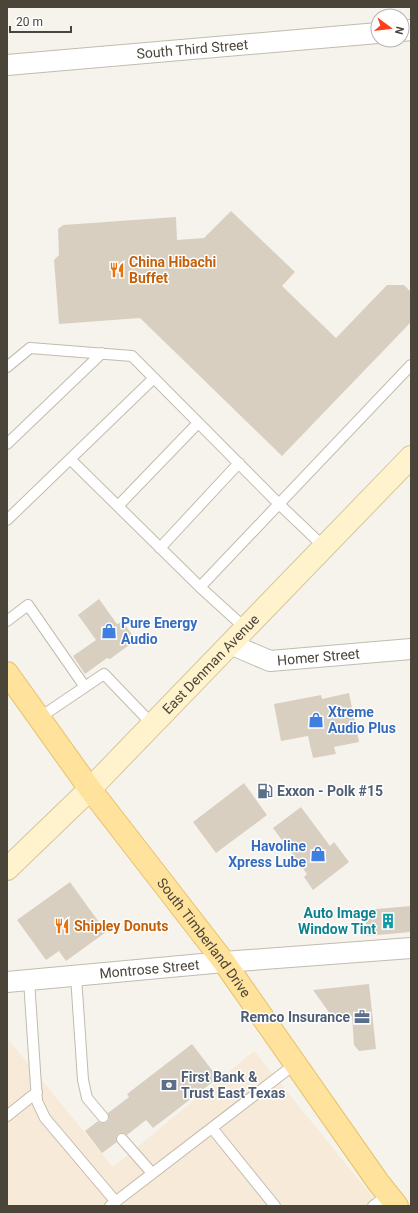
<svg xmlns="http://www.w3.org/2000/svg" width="418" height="1213" font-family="Roboto,sans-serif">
<rect width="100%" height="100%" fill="#f6f3ec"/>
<path fill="#f7ead8" d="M7 1038 113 1167 254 1051 380 1206H7Z"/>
<path fill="#d8cfc1" d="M231 211 295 272 282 286 336 338 387 285H404L411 292V322L282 456 140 318 59 324 54 260 59 255 58 229 63 225 176 217 177 240 204 238Z
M99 599 117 624 123 622 136 640 110 659 107 658 85 674 73 656 96 640 78 615Z
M349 693 359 742 334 747 336 754 313 758 308 736 281 741 274 704 321 695 322 699Z
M244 783 267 815 216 853 193 822Z
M301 807 330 846 334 842 349 862 313 890 304 877 307 874 273 828Z
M70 882 106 932 66 961 59 951 46 960 17 920Z
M411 906V932L367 936 365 910Z
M369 984 376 1049 359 1051 354 1045 352 1016 333 1018 313 990Z
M192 1044 218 1078 153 1128 146 1120 127 1135 124 1133 118 1134 116 1137 117 1142 102 1153 85 1131 98 1121 101 1123 107 1122 109 1119 108 1113 129 1097 127 1094Z"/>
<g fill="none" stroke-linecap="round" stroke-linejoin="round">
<defs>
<path id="service" d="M7 367 30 348 132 356 279 504 324 547
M7 444 102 353
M70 459 200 587
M118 506 198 423
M7 520 154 378
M160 548 239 463
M7 621 28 605 85 687
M245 628 200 587 411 365
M39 718 104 674 152 724
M76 976 83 1080 87 1098 103 1117
M29 980 37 1101 45 1118 116 1202
M7 1116 37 1092
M212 1128 275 1206
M122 1139 152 1173
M110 1206 295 1064
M373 1206 388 1195"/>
<g id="minor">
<path d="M402 31 411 30"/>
<path id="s1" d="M7 65 378 33"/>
<path id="s2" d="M230 644 270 661 411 649"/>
<path id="s3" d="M7 982 224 962 411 948"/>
</g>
<g id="secondary">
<path id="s4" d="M7 869 90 789 411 457"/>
</g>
<g id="primary">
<path id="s5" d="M7 673 90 789 224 962 378 1182 397 1206"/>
</g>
</defs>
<use href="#service" stroke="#c2bbae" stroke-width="12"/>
<use href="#minor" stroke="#c2bbae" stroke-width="22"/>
<use href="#secondary" stroke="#d6c79b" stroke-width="24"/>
<use href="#primary" stroke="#e6c16a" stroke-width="24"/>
<use href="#service" stroke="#fff" stroke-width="10"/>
<use href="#minor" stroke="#fff" stroke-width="20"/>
<use href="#secondary" stroke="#fff3cd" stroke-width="22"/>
<use href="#primary" stroke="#ffe39c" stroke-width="22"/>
</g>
<defs>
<symbol id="restaurant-bare" viewBox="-9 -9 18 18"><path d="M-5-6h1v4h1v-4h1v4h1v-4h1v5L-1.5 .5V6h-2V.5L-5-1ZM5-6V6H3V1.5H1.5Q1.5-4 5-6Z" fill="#e8710a" stroke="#fff" stroke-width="2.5" paint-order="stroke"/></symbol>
<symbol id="shop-bare" viewBox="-9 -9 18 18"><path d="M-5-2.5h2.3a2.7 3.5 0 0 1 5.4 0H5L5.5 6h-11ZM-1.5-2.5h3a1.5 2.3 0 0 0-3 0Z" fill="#3f7fe0" stroke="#fff" stroke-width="2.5" paint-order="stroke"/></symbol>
<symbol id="fuel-bare" viewBox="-9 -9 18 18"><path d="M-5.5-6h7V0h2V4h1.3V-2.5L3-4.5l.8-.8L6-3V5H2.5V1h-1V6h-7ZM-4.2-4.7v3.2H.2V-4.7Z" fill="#5c6f8a" stroke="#fff" stroke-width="2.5" paint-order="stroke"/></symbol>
<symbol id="building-bare" viewBox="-9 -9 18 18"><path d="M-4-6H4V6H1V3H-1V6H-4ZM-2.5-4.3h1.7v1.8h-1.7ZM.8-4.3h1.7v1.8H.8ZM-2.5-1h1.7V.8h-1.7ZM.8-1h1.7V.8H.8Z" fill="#0f9aa8" stroke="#fff" stroke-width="2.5" paint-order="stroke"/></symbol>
<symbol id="office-bare" viewBox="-9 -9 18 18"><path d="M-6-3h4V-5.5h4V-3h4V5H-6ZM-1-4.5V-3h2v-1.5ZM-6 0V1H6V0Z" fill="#5c6f8a" stroke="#fff" stroke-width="2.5" paint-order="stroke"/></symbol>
<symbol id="bank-bare" viewBox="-9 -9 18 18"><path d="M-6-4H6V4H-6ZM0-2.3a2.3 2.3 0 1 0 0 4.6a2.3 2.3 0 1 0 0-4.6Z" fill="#5c6f8a" stroke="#fff" stroke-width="2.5" paint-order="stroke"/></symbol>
</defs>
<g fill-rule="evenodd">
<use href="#restaurant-bare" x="106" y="259" width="22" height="22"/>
<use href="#shop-bare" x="98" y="620" width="22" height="22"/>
<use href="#shop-bare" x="305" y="709" width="22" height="22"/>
<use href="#fuel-bare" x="254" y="780" width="22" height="22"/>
<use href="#shop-bare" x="307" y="843" width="22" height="22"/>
<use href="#building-bare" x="377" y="910" width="22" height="22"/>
<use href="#restaurant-bare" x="51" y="915" width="22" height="22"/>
<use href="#office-bare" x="351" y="1006" width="22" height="22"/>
<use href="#bank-bare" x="158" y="1074" width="22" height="22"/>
</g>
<g text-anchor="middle" stroke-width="3" stroke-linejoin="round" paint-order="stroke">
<g font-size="14" fill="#4b4439" stroke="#fff">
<text dy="5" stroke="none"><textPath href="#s1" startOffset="186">South Third Street</textPath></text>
<text dy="5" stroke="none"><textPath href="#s2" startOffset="92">Homer Street</textPath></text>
<text dy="5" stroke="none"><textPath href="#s4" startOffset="289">East Denman Avenue</textPath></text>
<text dy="5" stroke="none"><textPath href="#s5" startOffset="330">South Timberland Drive</textPath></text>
<text dy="5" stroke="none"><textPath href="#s3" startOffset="143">Montrose Street</textPath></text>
</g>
<g font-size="14" font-weight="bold" fill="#c56008" stroke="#fff" text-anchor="start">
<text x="129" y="267">China Hibachi<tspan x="129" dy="16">Buffet</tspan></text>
<text x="74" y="931">Shipley Donuts</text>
</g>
<g font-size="14" font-weight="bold" fill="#366cbe" stroke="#fff" text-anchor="start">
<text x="121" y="628">Pure Energy<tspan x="121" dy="16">Audio</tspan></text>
<text x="328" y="717">Xtreme<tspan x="328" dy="16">Audio Plus</tspan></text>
<text x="306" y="851" text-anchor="end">Havoline<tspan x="306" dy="16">Xpress Lube</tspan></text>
</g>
<g font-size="14" font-weight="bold" fill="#4e5e75" stroke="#fff" text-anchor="start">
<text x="277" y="796">Exxon - Polk #15</text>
<text x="350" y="1022" text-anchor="end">Remco Insurance</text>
<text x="181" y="1082">First Bank &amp;<tspan x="181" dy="16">Trust East Texas</tspan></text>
</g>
<g font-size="14" font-weight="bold" fill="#0d838f" stroke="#fff" text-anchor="end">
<text x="376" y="918">Auto Image<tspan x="376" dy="16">Window Tint</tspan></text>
</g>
</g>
<rect width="418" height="1213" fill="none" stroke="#4b4439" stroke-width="16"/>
<g transform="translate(390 28) rotate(105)"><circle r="19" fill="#ffffff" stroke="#b7b4b0"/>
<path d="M0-3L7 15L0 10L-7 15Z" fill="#fc3f1d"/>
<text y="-6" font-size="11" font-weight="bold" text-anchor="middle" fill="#4b4439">N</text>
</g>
<path d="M10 26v6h61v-6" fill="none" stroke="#4b4439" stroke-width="2"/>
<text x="16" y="26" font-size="12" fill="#4b4439" stroke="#ffffff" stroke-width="3" paint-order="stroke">20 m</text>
</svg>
